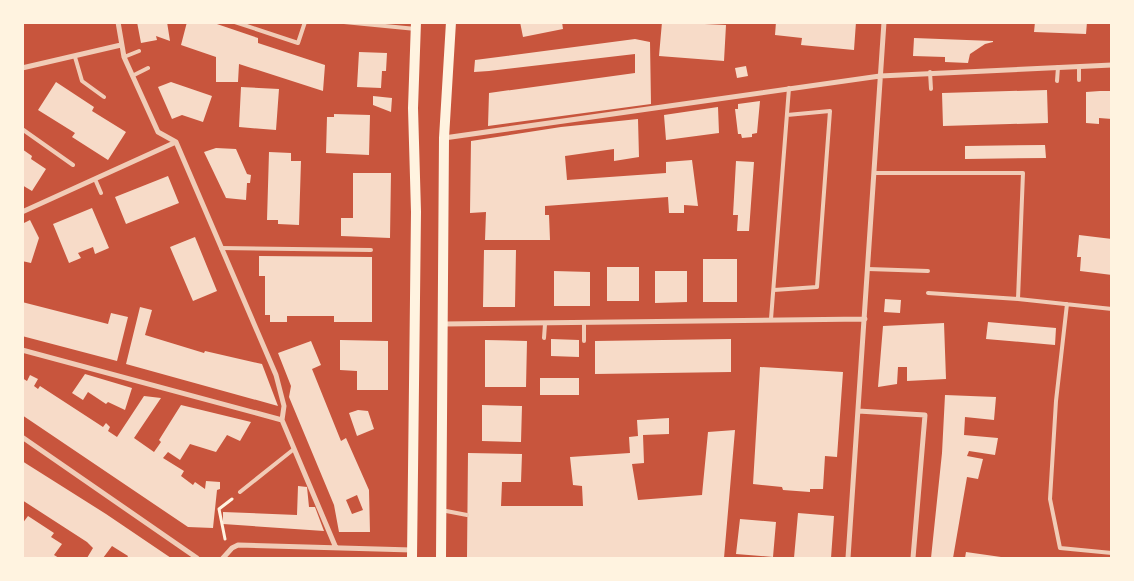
<svg xmlns="http://www.w3.org/2000/svg" width="1134" height="581" font-family="Jost,sans-serif">
<rect width="100%" height="100%" fill="#c8553d"/>
<path fill="#f7dbc8" fill-rule="evenodd" d="M137 22H167L170 41 156 36 157 40 141 43Z
M187 22H211L258 38V43L325 65 323 91 239 64 238 82H216V57L181 45Z
M520 22H562L563 29 523 37Z
M662 22 726 25 724 61 659 56Z
M776 22H856L854 50 801 45 802 38 775 35Z
M1035 22H1087L1086 34 1034 32Z
M914 38 993 41V42L985 44 970 54 968 63 945 62V57L913 56Z
M635 39 650 42 651 104 488 126 489 93 635 73V54L489 71 474 72 475 60Z
M359 52 387 53 386 71H382L381 88 357 87Z
M746 66 748 76 737 78 735 68Z
M56 82 94 107 92 111 126 132 108 160 72 137 75 133 38 110Z
M171 82 212 96 203 122 182 115 172 119 158 87Z
M241 87 279 89 276 130 239 127Z
M1047 90 1048 123 943 126 942 93Z
M1100 91H1112V119L1099 118V124L1086 123V92Z
M373 96 392 98 391 112 373 105Z
M760 101 757 133 752 134V137L742 138 741 134H738L735 109H738V104Z
M718 107 719 133 666 140 664 115Z
M334 114 370 115 369 155 326 153 327 117H334Z
M638 119 639 157 614 161V149L565 156 567 180 666 173V162L692 160 698 206 684 205V213H669L668 197 545 206V215H549L550 240H485L486 212 470 213 471 141 561 127Z
M1045 145 1046 158 965 159V146Z
M216 148 236 149 247 174 251 175 250 183H247L246 200 226 198 204 152Z
M22 149 32 156 31 159 46 169 32 191 22 185Z
M269 152 291 153V161H301L299 225 278 224V220H267Z
M736 161 754 162 749 231H737L738 215H733Z
M353 173H391L390 238 341 236V218H353Z
M168 176 179 203 126 224 115 197Z
M92 208 109 248 95 254 93 247 78 253 81 258 69 263 53 224Z
M30 220 39 238 31 263 22 261V224Z
M1079 235 1112 239V275L1080 271 1081 257H1077Z
M195 237 217 291 193 301 170 247Z
M484 250H516L515 307H483Z
M259 256 372 257V322H334V316H287V322H270V315H265V276H259Z
M703 259H737V302H703Z
M607 267H639V301H607Z
M554 271 590 272V306H554Z
M655 271H687V302L655 303Z
M885 299 901 300 900 313 884 312Z
M22 302 108 324 111 313 128 317 117 361 22 336Z
M140 307 152 310 145 335 204 353 205 351 262 364 278 406 126 364Z
M988 322 1056 328 1055 345 986 339Z
M944 323 946 379 907 381V367H898L897 384 878 387 883 326Z
M551 339 579 340V357L551 356Z
M731 339V372L595 374V341Z
M340 340 388 341V390H357V371L340 370Z
M485 340 527 341 526 387H485Z
M311 341 321 365 312 369 341 441 346 438 369 490 370 532H339L334 505 289 397 291 386 278 353ZM357 495 363 510 352 514 346 500Z
M760 367 843 372 837 457 825 456 823 489H810V492L783 490 782 487 753 484Z
M85 374 132 388 125 410 108 402 106 404 88 392 83 400 72 393Z
M30 375 38 379 34 386 38 389 40 386 103 427 106 423 110 427 108 431 117 437 144 396 161 398 134 438 154 452 161 442 159 440 181 405 251 422 240 441 227 435 216 452 190 444 180 460 168 452 163 458 184 471 181 476 193 485 195 482 205 489 206 481 220 482V489L217 490 213 528 188 527 22 415V378L27 381Z
M540 378H579V395H540Z
M945 395 996 397 994 420 965 417 964 435 998 438 995 455 969 451 967 456 983 459 978 479 967 477 953 558H931L942 453Z
M482 405 522 406 521 442 482 441Z
M358 410 368 411 374 429 357 436 349 413Z
M669 418V434L643 435 644 463 632 464 638 500 702 495 708 432 735 430 724 558H467L468 453 522 454 521 482H502L501 506H583L582 486 573 485 570 457 630 453 629 437 638 436 637 420Z
M22 461 106 514 171 558H127L128 556 112 546 103 558H87L93 548 87 542 22 500Z
M298 486 307 487 309 507H315L324 531 223 524V512L297 515Z
M798 513 834 516 831 558H794Z
M28 516 54 533 51 537 62 544 54 555 59 558H22V524Z
M740 519 776 522 773 557 736 554Z
M966 552 1001 557V558H965Z"/>
<g fill="none" stroke-linecap="round" stroke-linejoin="round">
<path stroke="#fff3e0" stroke-width="3" d="M225 539 219 509 232 499"/>
<path stroke="#f1ccb7" stroke-width="4" d="M235 22 298 43 305 22
M344 22 416 29
M576 22H579
M75 57 82 81 104 97
M124 57 139 51
M930 72 931 89
M134 75 148 68
M1079 80V67
M1057 81 1058 67
M22 129 73 165
M874 173H1023L1018 299
M95 179 101 193
M221 248 371 250
M868 269 928 271
M774 290 817 287 830 111 787 115
M928 293 1018 299 1112 309
M1067 304 1056 401 1050 499 1060 548 1112 553
M771 319 789 88
M584 323V341
M544 338 545 324
M240 492 294 449
M441 510 467 515"/>
<path stroke="#f1ccb7" stroke-width="5" d="M118 22 124 57 158 132 176 142 276 375 284 406 282 420
M22 68 121 45
M444 138 880 76 1112 65
M22 212 176 142
M444 324 865 319
M22 350 282 420 336 548
M858 411 925 415 913 558
M22 437 197 558
M223 558 232 548 238 545 412 550
M848 558 884 22"/>
<path stroke="#fff3e0" stroke-width="10" d="M412 558 416 212 413 108 416 22
M441 558 444 138 451 22"/>
</g>
<rect width="1134" height="581" fill="none" stroke="#fff3e0" stroke-width="48"/>
</svg>
